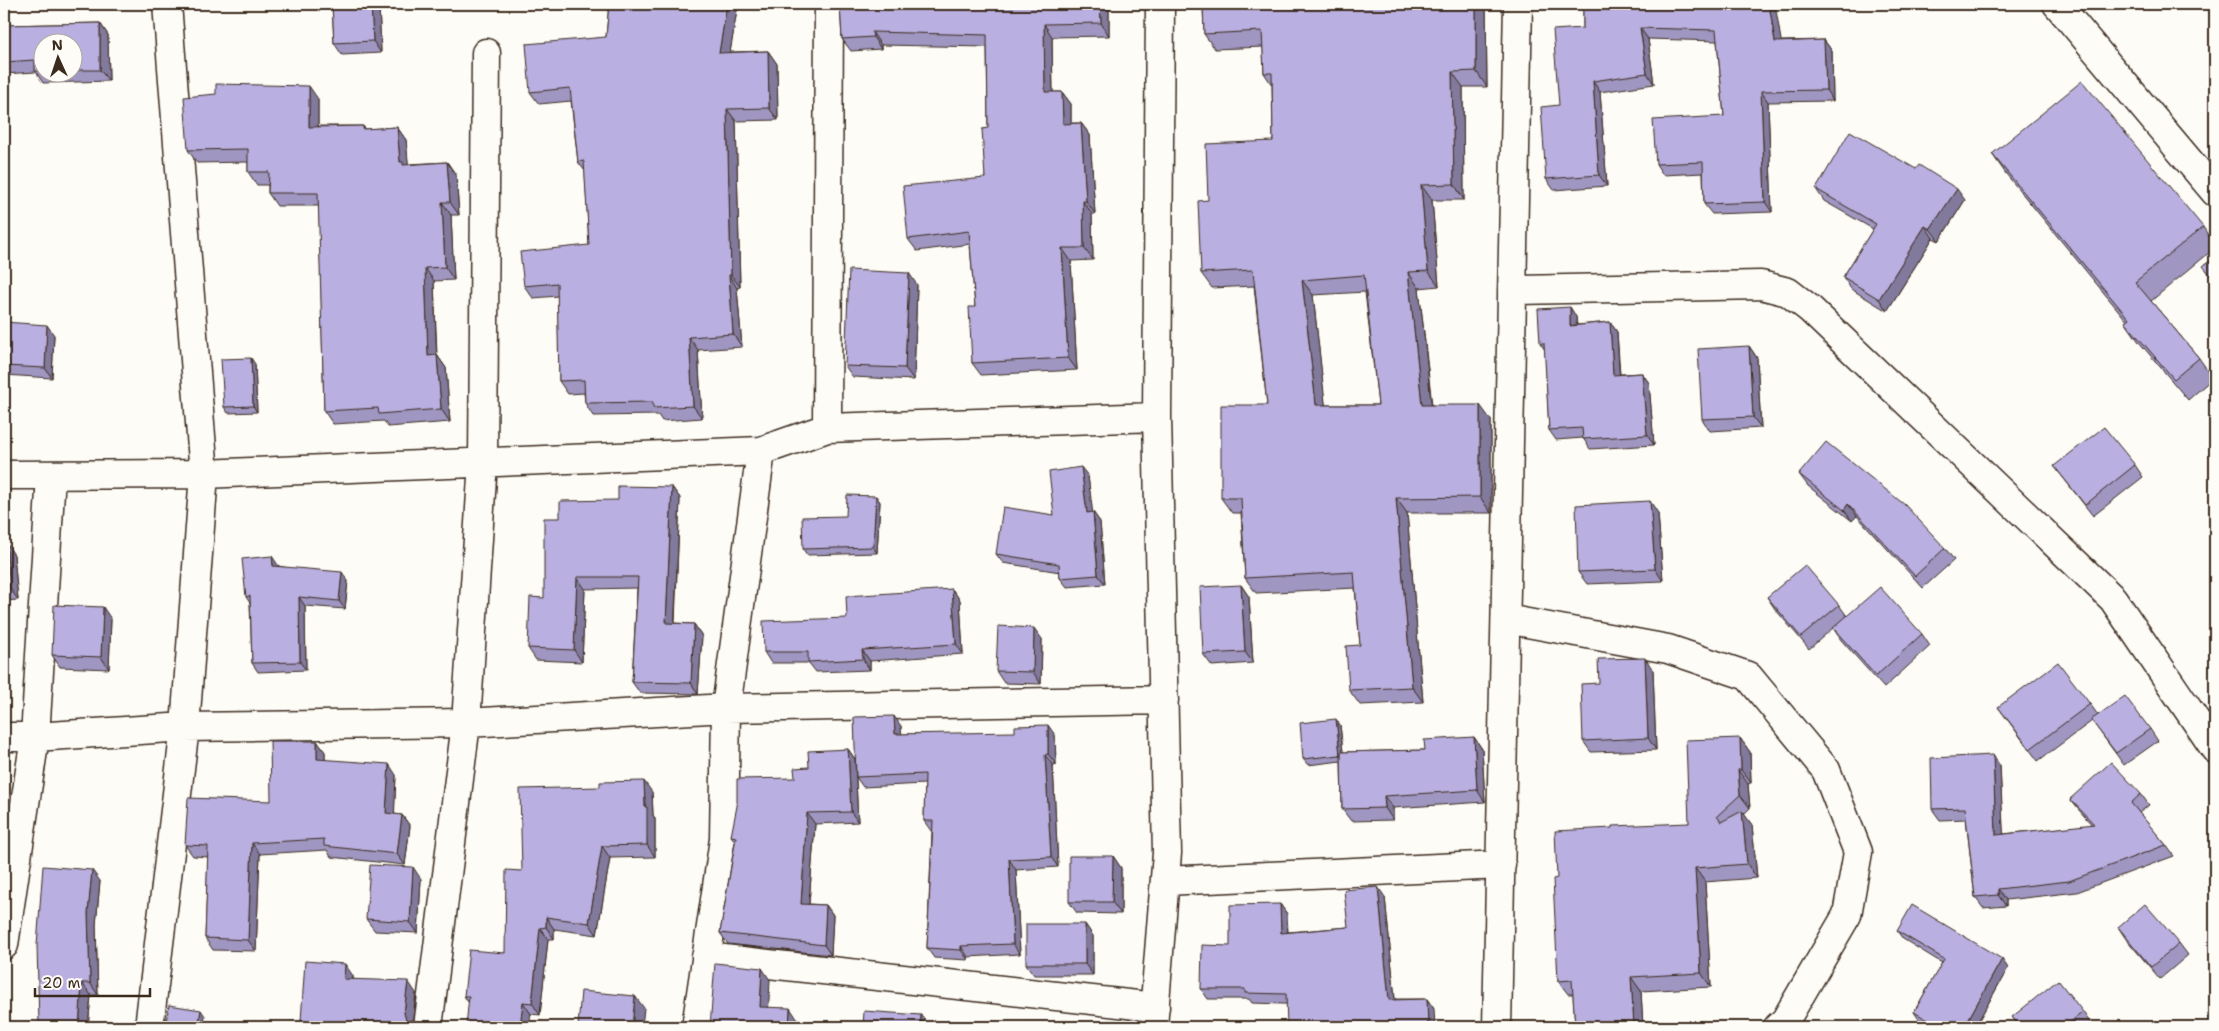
<svg xmlns="http://www.w3.org/2000/svg" width="2219" height="1031" font-family="'Shantell Sans',sans-serif">
<rect width="100%" height="100%" fill="#fdfcf7"/>
<filter id="ink" filterUnits="userSpaceOnUse"><feTurbulence type="fractalNoise" baseFrequency=".02" numOctaves="2"/><feDisplacementMap in="SourceGraphic" scale="10" xChannelSelector="R" yChannelSelector="G"/><feConvolveMatrix kernelMatrix="1 2 1 2 8 2 1 2 1" color-interpolation-filters="sRGB"/></filter>
<g filter="url(#ink)">
<g fill="none" stroke-linecap="round" stroke-linejoin="round">
<defs>
<path id="minor" d="M2057 4 2215 192
M1512 290 1761 285 1788 292 1810 309 2113 599 2215 749
M827 428 829 4
M4 475 204 474 761 451 827 428 1157 417
M1506 619 1668 649 1748 676 1826 770 1858 852 1847 915 1785 1021 1778 1027
M4 737H35L185 727 466 723 726 708 1164 700
M1165 881 1501 865
M4 945 35 737 51 475
M706 957 1155 1007
M149 1027 185 727 204 474 167 4
M428 1027 466 723 483 462 486 53
M696 1027 724 839 726 708 761 451
M1153 1027 1167 853 1157 417 1160 4
M1497 1027 1518 4"/>
</defs>
<use href="#minor" stroke="#3b2a1e" stroke-width="31"/>
<use href="#minor" stroke="#fdfcf7" stroke-width="28"/>
</g>
<path fill="#9f96c1" stroke="#3b2a1e" fill-rule="evenodd" d="M332 4H379L381 53 342 55 334 43Z
M609 4H738L730 52 768 51 777 64 778 120 736 121 740 287 737 288 742 347 698 350 702 418 662 421 658 415 593 416 585 403 584 393 568 394 559 381 558 296 533 298 524 286 589 245 585 171 578 162 571 101 539 104 530 92 606 37Z
M840 4H1109V36L1052 37 1053 92H1062L1071 104V123H1081L1090 135 1095 214H1092L1093 260 1071 261 1077 370 981 375 972 363 975 307 970 244 917 251 908 239 985 178 988 128 987 47 881 45V49L851 51 842 39Z
M1203 4H1486L1487 87H1463L1464 200H1432L1439 286 1419 288 1432 405 1491 420V513H1407L1423 702 1360 705 1349 690 1360 645 1355 588 1256 593 1245 578 1241 513H1232L1221 498 1267 405 1254 286 1212 288 1201 273 1208 200 1273 141 1272 85 1264 73 1263 47 1215 49 1204 34ZM1365 292 1378 405H1325L1313 295Z
M1583 4 1781 41 1824 40 1832 51 1833 101 1768 102 1772 212 1712 214 1704 204 1703 173 1663 175 1656 164 1724 116 1717 41 1648 39 1654 84 1600 92 1607 186 1554 190 1546 179 1559 105 1583 28Z
M100 23 108 35 109 81 43 83 36 72 4 74V25ZM42 42H72V72H42Z
M318 99V126H363L366 129 397 127 406 140 408 164 447 162 456 175 459 215H451L454 280 434 281 437 355 446 368 450 422 388 427 384 421 333 424 324 411 319 206H277L268 193V185H257L248 172V162L197 163 188 150Z
M1992 154 2203 227 2215 245V248L2151 301 2199 358 2213 378 2188 400 2139 342 2125 322 2127 321 2006 174Z
M1816 189 1965 200 1939 241 1933 238 1887 311 1851 289 1843 277 1873 229 1824 201Z
M917 285 914 380 853 377 845 366Z
M1570 307 1576 317 1577 325 1610 322 1617 332 1620 374 1642 373 1649 383 1654 445 1590 449 1583 438 1556 440 1549 430 1545 350 1540 343Z
M4 322 54 335 52 378 4 375Z
M1749 346 1757 358 1761 428 1710 431 1702 419Z
M255 364 257 412 228 413 224 407Z
M2135 465 2143 477 2093 516 2054 466Z
M1799 474 1945 548 1954 560 1923 588 1857 516 1852 521 1808 486Z
M1088 476 1092 512H1093L1100 522 1105 584 1067 587 1060 578V572L1003 563 996 554 1054 515Z
M672 487 680 498 675 623 694 624 702 636 698 694 640 693 632 682 637 588 585 589 582 662 536 660 528 648 544 598 618 500Z
M876 496 880 502 877 553 807 555 803 549Z
M1658 513 1663 581 1587 584 1578 572Z
M4 543H6L14 555 18 600 4 601Z
M278 565 279 566 348 581 345 609 305 606 306 670 258 672 252 663 250 603 246 597Z
M1241 585 1249 597 1253 663 1212 666 1203 654Z
M952 589 960 600 963 654 870 661V670L816 672 809 663H771L764 652 847 618Z
M1767 597 1839 605 1847 616 1922 634 1930 646 1884 688 1841 640 1833 628 1809 649 1775 609Z
M111 619 109 669 60 667 52 655Z
M1042 639 1041 684 1004 683 996 671Z
M1653 670 1656 750 1591 752 1583 741 1599 683Z
M2090 704 2098 715 2150 729 2158 741 2124 765 2092 721 2038 761 1998 707Z
M1340 725 1343 752 1425 750 1474 737 1482 749 1485 802 1393 808V820L1351 821 1342 809 1341 761 1308 765 1303 759Z
M901 726V734L1055 735 1056 765H1053L1058 867 1016 870 1020 954 968 957V960L934 958 927 948 932 831H931L924 821 925 784 863 787 856 777Z
M1740 738 1750 752 1751 783 1748 784 1750 808 1744 814 1752 825 1757 878 1705 882 1711 987 1641 991 1643 1027H1575L1573 994H1568L1558 981 1557 878 1689 823Z
M317 741 325 752V760L396 775 394 814 402 815 410 826 405 865 331 857 327 850 260 854 256 951 213 950 205 938 208 857 193 856 185 845 271 801Z
M848 749 855 759 858 822 815 824 809 904 826 905 833 915 831 955 728 944 720 933 735 841 731 836 795 778 809 767Z
M2000 766 2003 834 2092 825 2078 809 2070 799 2141 794 2149 805 2139 813 2166 845 2174 856 2077 892 2006 900V906L1983 908 1975 897 1966 819 1940 820 1932 809Z
M652 792 653 815 655 819V857L610 858 597 935 554 929V939H548L540 1015 531 1014 468 1002 464 996 505 953 522 871Z
M1113 856 1121 868V914L1077 913 1069 902Z
M421 879 418 933 375 931 366 919Z
M100 881 96 925 98 995H91L88 1027 39 1025Z
M1385 897 1395 999H1427L1434 1009 1252 1003 1249 999H1208L1201 989 1280 904 1287 914 1288 932 1348 927Z
M1085 924 1093 936V975H1034L1026 964Z
M2118 927 2179 943 2188 955 2160 979 2126 939Z
M1897 931 2008 968 1975 1027H1931L1920 1021 1914 1012 1942 963 1903 939Z
M353 976V979L416 993 412 1025 413 1027H305L301 1021Z
M2083 1012 2091 1024 2087 1027H2020L2012 1017Z"/>
<path fill="#827a9d" stroke="#3b2a1e" d="M371 4H379L381 53 373 41Z
M727 4H738L728 65 719 53Z
M1100 4H1109V36L1101 23Z
M1476 4H1486L1487 87 1476 71Z
M1769 4H1775L1783 52 1775 42Z
M100 23 108 35 109 81 100 70Z
M1044 24 1052 37 1053 105 1045 92Z
M1640 28 1648 39 1654 84 1647 73Z
M872 32 881 45V49L873 37Z
M1824 40 1832 51 1833 101 1826 90Z
M768 51 777 64 778 120 769 108Z
M1452 72 1463 87 1464 200 1454 184Z
M1593 81 1600 92 1607 186 1599 175Z
M309 86 318 99V140L309 127Z
M1761 91 1768 102 1772 212 1765 202Z
M1062 92 1071 104V136L1063 124Z
M727 109 736 121 740 287 731 275Z
M1081 123 1090 135 1095 214 1086 201Z
M397 127 406 140 409 171 400 162Z
M447 162 456 175 459 215 450 202Z
M1421 185 1432 200 1439 286 1428 271Z
M1957 189 1965 200 1939 241 1930 229Z
M1083 201 1092 214 1093 260 1084 248Z
M442 202 451 215 454 280 445 267Z
M1925 226 1933 238 1887 311 1879 299Z
M1062 248 1071 261 1077 370 1068 358Z
M425 268 434 281 437 369 428 356Z
M1408 272 1419 288 1433 420 1422 405Z
M909 273 917 285 914 380 905 368Z
M729 275 737 288 742 347 733 334Z
M1302 280 1313 295 1327 420 1316 405Z
M1570 307 1576 317 1577 336 1570 326Z
M1610 322 1617 332 1620 385 1613 375Z
M47 325 54 335 52 378 45 368Z
M689 337 698 350 702 418 693 406Z
M1749 346 1757 358 1761 428 1753 417Z
M437 355 446 368 450 422 441 409Z
M251 358 255 364 257 412 253 406Z
M1642 373 1649 383 1654 445 1647 435Z
M1480 405 1491 420V513L1480 497Z
M1081 467 1088 476 1094 522 1087 513Z
M672 487 680 498 674 634 666 623Z
M876 496 880 502 877 553 873 547Z
M1396 498 1407 513 1423 702 1412 687Z
M1650 501 1658 513 1663 581 1655 569Z
M1848 504 1857 516 1852 521 1844 510Z
M1093 512 1100 522 1105 584 1098 575Z
M6 543 14 555 18 600 10 588Z
M272 556 278 565 280 574 273 566Z
M342 572 348 581 345 609 339 601Z
M577 577 585 589 582 662 574 650Z
M1241 585 1249 597 1253 663 1245 652Z
M952 589 960 600 963 654 956 644Z
M299 597 305 606 306 670 300 662Z
M103 607 111 619 109 669 101 657Z
M694 624 702 636 698 694 691 683Z
M1034 628 1042 639 1041 684 1033 672Z
M862 650 870 661V670L863 659Z
M1645 658 1653 670 1656 750 1648 738Z
M894 716 901 726 902 744 895 734Z
M1336 719 1340 725 1344 761 1340 755Z
M1048 725 1055 735 1056 765 1048 754Z
M1474 737 1482 749 1485 802 1477 790Z
M1740 738 1750 752 1751 783 1741 770Z
M317 741 325 752V770L317 759Z
M848 749 855 759 858 822 851 812Z
M1045 755 1053 765 1058 867 1051 857Z
M1993 755 2000 766 2004 846 1996 835Z
M389 764 396 775 394 825 386 813Z
M1738 770 1748 784 1750 808 1740 795Z
M644 781 652 792 653 815 655 819V857L647 845Z
M1384 796 1393 808V820L1385 808Z
M1742 811 1752 825 1757 878 1747 864Z
M807 813 815 824 808 915 801 904Z
M402 815 410 826 405 865 397 854Z
M252 843 260 854 256 951 248 940Z
M602 846 610 858 597 935 589 923Z
M1113 856 1121 868V914L1112 902Z
M1009 859 1016 870 1020 954 1013 944Z
M413 867 421 879 418 933 410 922Z
M1695 868 1705 882 1711 987 1701 973Z
M92 870 100 881 96 925 98 995 90 983 88 913Z
M1378 887 1385 897 1396 1010 1389 1000Z
M1998 889 2006 900V906L1998 895Z
M1280 904 1287 914 1288 943 1281 933Z
M826 905 833 915 831 955 824 945Z
M546 917 554 929V939L546 927Z
M1085 924 1093 936V975L1085 964Z
M540 928 548 939 540 1015 532 1003Z
M961 946 968 957V960L961 950Z
M2002 959 2008 968 1975 1027H1964Z
M345 964 353 976 352 991 344 979Z
M762 968 770 980 768 1019 760 1007Z
M1631 977 1641 991 1643 1027H1634Z
M408 981 416 993 412 1025 413 1027H407L404 1013Z
M82 983 91 995 88 1027H79Z
M635 996 644 1008 642 1027H632Z
M1427 999 1434 1009 1435 1027H1428Z
M523 1002 531 1014 529 1027H520Z
M790 1008 798 1020V1027H789Z
M201 1010 205 1016 203 1027H198Z
M921 1015 930 1027H920Z"/>
<path fill="#b9afe0" stroke="#3b2a1e" fill-rule="evenodd" d="M332 4H371L373 41 334 43Z
M609 4H727L719 53 768 51 769 108 727 109 731 275H729L733 334 689 337 693 406 653 408V402L585 403 584 380 559 381 557 283 524 286 520 252 589 245 584 161 578 162 570 88 530 92 526 44 606 37Z
M840 4H1100L1101 23 1044 24 1045 92H1062L1063 124 1081 123 1086 201H1083L1084 248H1062L1068 358 972 363 969 307H975L969 231 908 239 903 186 985 178 982 129 988 128 987 35 872 32 873 37 842 39Z
M1203 4H1476V71L1452 72 1454 184 1421 185 1428 271 1408 272 1422 405H1480V497L1396 498 1412 687 1349 690 1346 646 1360 645 1354 572 1245 578 1241 498H1221V405H1267L1253 270 1201 273 1198 201 1208 200 1206 144 1273 141 1272 73H1264L1262 31 1204 34ZM1364 275 1378 405H1316L1302 280Z
M1583 4H1769L1775 42 1824 40 1826 90 1761 91 1765 202 1704 204 1703 162 1656 164 1653 120 1724 116 1716 30 1640 28 1647 73 1593 81 1599 175 1546 179 1541 107 1559 105 1553 30 1583 28Z
M100 23V70H72V42H42V71H35V60L4 62V25Z
M2082 81 2203 227 2135 282 2199 358 2174 379 2125 322 2129 319 1992 154Z
M216 84 309 86V127L363 126V129L397 127 400 162H403V165L447 162 450 202H442L445 267 425 268 428 356 437 355 441 409 379 414 378 408 324 411 318 193H268L269 172H248V149L188 150 184 97 216 94Z
M1850 131 1916 169 1919 165 1957 189 1930 229 1925 226 1879 299 1843 277 1876 224 1816 189Z
M2215 257V281L2203 266Z
M849 270 909 273 905 368 845 366Z
M1570 307V326L1610 322 1613 375 1642 373 1647 435 1583 439 1582 428 1549 430 1544 343H1540L1538 309Z
M4 322 47 325 45 368 4 366Z
M1749 346 1753 417 1702 419 1698 349Z
M251 358 253 406 224 407 221 359Z
M2104 427 2135 465 2085 505 2054 466Z
M1826 442 1905 505 1945 548 1915 576 1848 504 1844 510 1799 474Z
M1081 467 1087 513 1093 512 1098 575 1060 578 1059 564 996 554 1003 507 1054 515 1049 472Z
M618 486 672 487 666 623 694 624 691 683 632 682 638 577H577L574 650 528 648 530 597 544 598V518H560V501L618 500Z
M847 495 876 496 873 547 803 549 802 517 846 516Z
M1650 501 1655 569 1578 572 1576 505Z
M4 543H6L10 588 4 589Z
M272 556 273 566 342 572 339 601 299 597 300 662 252 663 250 596 246 597 242 559Z
M1805 565 1839 605 1801 637 1767 597Z
M1241 585 1245 652 1203 654 1200 587Z
M1880 587 1922 634 1876 676 1833 628Z
M952 589 956 644 862 650 863 659 808 662V652H764L763 621 847 618 846 596Z
M54 605 103 607 101 657 52 655Z
M998 626 1034 628 1033 672 996 671Z
M1645 658 1648 738 1583 741 1581 684 1599 683 1598 659Z
M2058 662 2090 704 2030 749 1998 707Z
M2125 696 2150 729 2116 753 2091 720Z
M894 716 895 734 1015 732V726L1048 725V754L1045 755 1051 857 1009 859 1013 944 961 946V950L927 948 933 821H924L925 774 856 777 854 717Z
M1336 719 1340 755 1303 759 1300 723Z
M1474 737 1477 790 1384 796 1385 808 1342 809 1341 752 1425 750 1424 740Z
M1740 738 1741 770H1738L1740 795 1717 816 1721 822 1742 811 1747 864 1695 868 1701 973 1631 977 1634 1027H1575L1572 980 1558 981 1553 879 1557 878 1555 831 1612 828V826L1689 823 1686 740Z
M270 741H317V759L389 764 386 813 402 815 397 854 324 846V839L252 843 248 940 205 938 208 846 185 845 188 798 271 801Z
M848 749 851 812 807 813 801 904 826 905 824 945 720 933 736 837 731 836 737 806V779L795 778 794 768 809 767 808 751Z
M1993 755 1996 835 2094 824 2070 799 2111 762 2141 794 2131 803 2166 845 2069 881 1998 889V895L1975 897 1965 808 1932 809 1931 758Z
M644 781 645 807H647V845L602 846 589 923 546 917V927L540 928 532 1003 523 1002 520 1027H466L469 996H464L469 950 505 953 506 870 522 871 520 789 600 787V782Z
M1069 856H1113L1112 902H1069Z
M370 865 413 867 410 922 366 919Z
M43 866 92 870 88 913 90 983H82L79 1027H31V1025H39L37 945Z
M1378 887 1389 1000 1427 999 1428 1027H1287L1286 994 1245 993V989H1201L1202 945 1230 946V905L1280 904 1281 933 1348 927 1344 890Z
M2145 904 2179 943 2151 967 2118 927Z
M1912 905 2002 959 1964 1027H1940L1914 1012 1944 959 1897 931Z
M1026 924H1085V964H1026Z
M305 961 345 964 344 979 408 981 404 1013 407 1024V1027H370V1026L301 1021Z
M715 963 762 968 760 1007 790 1008 789 1027H710Z
M2058 980 2083 1012 2064 1027H2021L2012 1017Z
M581 991 635 996 632 1027H578Z
M169 1005 201 1010 198 1027H165Z
M864 1011 921 1015 920 1027H863Z
M1028 1023 1083 1024V1027H1028Z"/>
</g>
<rect width="2219" height="1031" fill="none" stroke="#fdfcf7" stroke-width="20"/>
<rect x="10" y="10" width="2199" height="1011" fill="none" stroke="#3b2a1e" stroke-width="2" filter="url(#ink)"/>
<g transform="translate(58 58) rotate(357)"><circle r="24" fill="#fdfcf7" stroke="#afa8a0"/>
<path d="M0-4L9 19L0 12L-9 19Z" fill="#3b2a1e"/>
<text y="-8" font-size="14" font-weight="bold" text-anchor="middle" fill="#3b2a1e">N</text>
</g>
<path d="M35 988v8h115v-8" fill="none" stroke="#3b2a1e" stroke-width="2.5"/>
<text x="42" y="988" font-size="15" fill="#3b2a1e" stroke="#fdfcf7" stroke-width="4" paint-order="stroke">20 m</text>
</svg>
